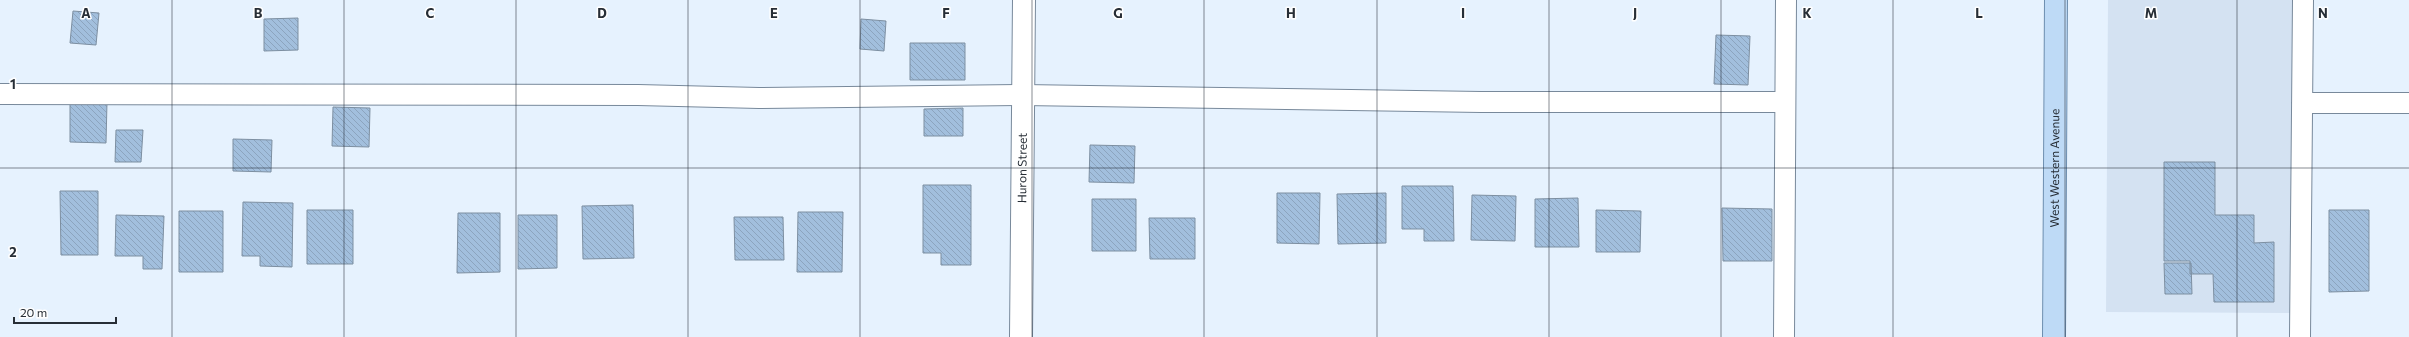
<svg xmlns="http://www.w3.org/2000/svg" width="2409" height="337" font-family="Commissioner,sans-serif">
<defs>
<pattern id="building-back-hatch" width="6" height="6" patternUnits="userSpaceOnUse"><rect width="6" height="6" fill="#a2bfdd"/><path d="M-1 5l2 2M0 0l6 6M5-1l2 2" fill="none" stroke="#8ca4be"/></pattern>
</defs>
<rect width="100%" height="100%" fill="#e6f2fe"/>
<path fill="#d4e2f2" d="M2108 0H2296L2291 313 2106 312Z"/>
<path fill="url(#building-back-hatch)" stroke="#7d8fa1" d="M73 11 99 13 96 45 70 43Z
M298 18V50L264 51V19Z
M861 19 886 21 884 51 860 49Z
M1716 35 1750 36 1748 85 1714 84Z
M910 43H965V80H910Z
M70 101 107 102 106 143 70 142Z
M333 107 370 108 369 147 332 146Z
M963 108V136H924V109Z
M116 130H143L141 162H115Z
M233 139 272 140 271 172 233 171Z
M1090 145 1135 146 1134 183 1089 182Z
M2164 162H2215V215H2254V243L2274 242V302H2214L2213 274H2190V261H2164Z
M923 185H971V265H941V253H923Z
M1402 186H1453L1454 241H1424V229H1402Z
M60 191H98V255H61Z
M1277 193H1320L1319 244 1277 243Z
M1386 193V243L1338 244 1337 194Z
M1472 195 1516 196 1515 241 1471 240Z
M1578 198 1579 247H1535V199Z
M1092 199H1136V251H1092Z
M243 202 293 203 292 267 260 266V256H242Z
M633 205 634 258 583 259 582 206Z
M1722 208 1772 209V261H1723Z
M307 210H353V264H307Z
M1596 210 1641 211 1640 252H1596Z
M2329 210H2369V291L2329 292Z
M179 211H223V272H179Z
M798 212H843L842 272H797Z
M458 213H500V272L457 273Z
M116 215 164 216 162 269H143V256H115Z
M518 215H557V268L518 269Z
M734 217H783L784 260H735Z
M1149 218H1195V259H1150Z
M2164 263H2191L2192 294H2165Z"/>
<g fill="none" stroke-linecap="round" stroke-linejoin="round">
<defs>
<path id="lane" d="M0 94 638 95 759 98 1023 95 1481 102H1785
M2302 103H2409
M1784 337 1786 0
M2300 337 2303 0"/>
<g id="street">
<path id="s1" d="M1021 337 1024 0"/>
</g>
<g id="primary">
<path id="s2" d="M2054 337 2056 0"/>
</g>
</defs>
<use href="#lane" stroke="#78899b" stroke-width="22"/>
<use href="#street" stroke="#78899b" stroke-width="24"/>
<use href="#primary" stroke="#6d8eaf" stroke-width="24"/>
<use href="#lane" stroke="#fff" stroke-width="20"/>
<use href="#street" stroke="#fff" stroke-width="22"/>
<use href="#primary" stroke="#bedaf6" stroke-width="22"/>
</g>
<path fill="none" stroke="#272e36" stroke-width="1" stroke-opacity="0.55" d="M172 0V337M344 0V337M516 0V337M688 0V337M860 0V337M1032 0V337M1204 0V337M1377 0V337M1549 0V337M1721 0V337M1893 0V337M2065 0V337M2237 0V337M0 168H2409"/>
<g text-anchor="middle" stroke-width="3" stroke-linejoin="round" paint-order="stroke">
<g font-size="12" fill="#272e36" stroke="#fff">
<text dy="4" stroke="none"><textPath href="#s1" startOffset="169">Huron Street</textPath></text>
<text dy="4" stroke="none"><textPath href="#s2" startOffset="169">West Western Avenue</textPath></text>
</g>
</g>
<g font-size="13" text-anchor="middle" font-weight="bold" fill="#272e36" stroke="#fff" stroke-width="3" stroke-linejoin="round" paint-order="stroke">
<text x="86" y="18">A</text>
<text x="258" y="18">B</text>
<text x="430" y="18">C</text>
<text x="602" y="18">D</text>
<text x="774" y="18">E</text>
<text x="946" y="18">F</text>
<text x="1118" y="18">G</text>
<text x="1291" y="18">H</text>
<text x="1463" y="18">I</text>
<text x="1635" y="18">J</text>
<text x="1807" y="18">K</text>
<text x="1979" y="18">L</text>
<text x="2151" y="18">M</text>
<text x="2323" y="18">N</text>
<text x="13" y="89">1</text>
<text x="13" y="257">2</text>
</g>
<path d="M14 317v6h102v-6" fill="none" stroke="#272e36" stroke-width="2"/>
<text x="20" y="317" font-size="12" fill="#272e36" stroke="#ffffff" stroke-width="3" paint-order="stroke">20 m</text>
</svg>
